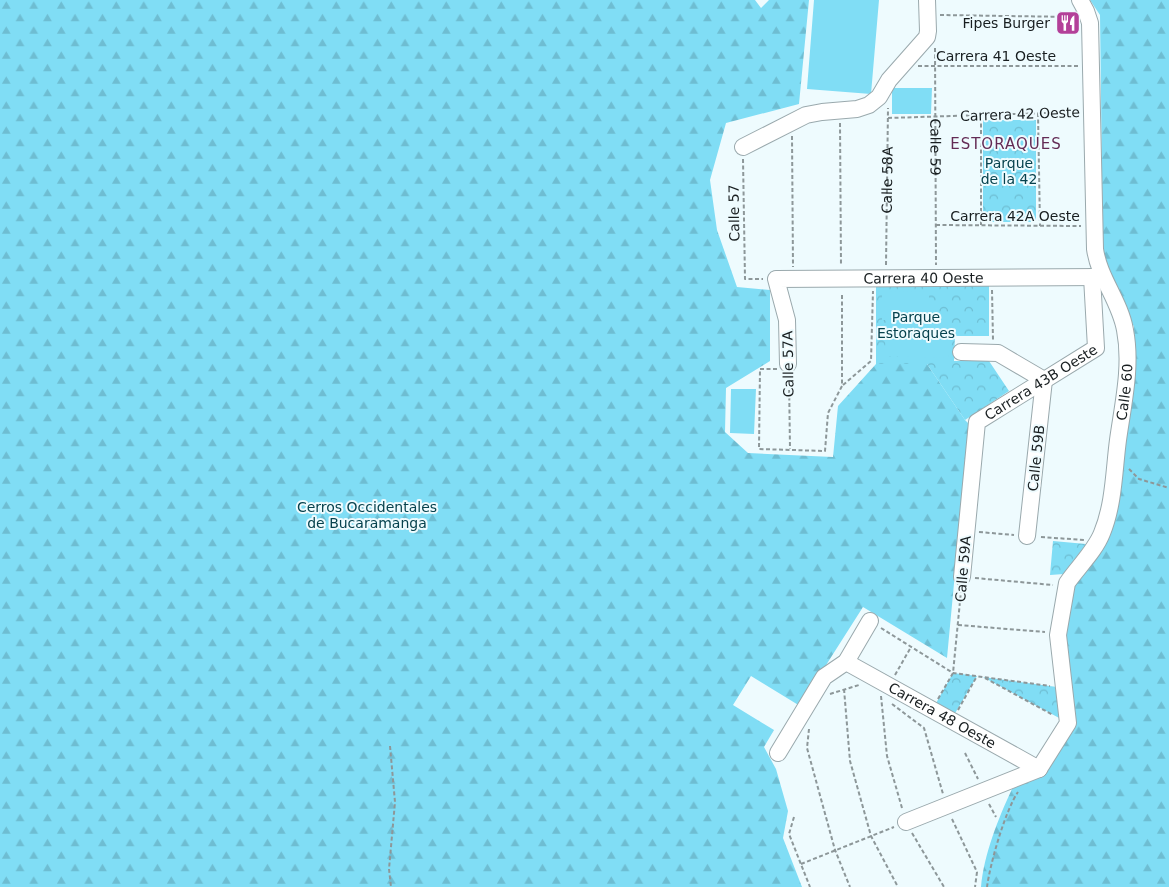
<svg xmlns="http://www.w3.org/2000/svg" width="1169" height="887" font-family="'DejaVu Sans',sans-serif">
<defs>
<pattern id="forest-firs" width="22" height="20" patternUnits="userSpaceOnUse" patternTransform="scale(1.25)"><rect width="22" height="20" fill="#80ddf5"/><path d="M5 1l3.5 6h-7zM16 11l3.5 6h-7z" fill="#6ebdd2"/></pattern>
<pattern id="park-crowns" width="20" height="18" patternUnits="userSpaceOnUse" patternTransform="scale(1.25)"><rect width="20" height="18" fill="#80ddf5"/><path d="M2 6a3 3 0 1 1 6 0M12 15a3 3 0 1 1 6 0" fill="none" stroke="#6ebdd2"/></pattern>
</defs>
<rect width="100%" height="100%" fill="#eefbfe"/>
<path fill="url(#forest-firs)" d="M0 0H755L761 8 769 0H809L799 104 726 123 710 180 717 230 737 287 770 290V361L726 388 725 432 748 453 833 457 838 406 876 364H927L965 420 969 424 947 658 863 607 800 706 751 676 733 705 774 730 764 747 776 769 788 811 783 838 802 887H0Z
M1090 0H1169V887H981C984 854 998 819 1012 789L1042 775 1076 722 1065 634 1072 587 1121 481 1135 367 1134 327 1103 257 1100 15Z"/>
<path fill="url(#park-crowns)" d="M983 120H1036V222H983Z
M876 286H989V336H955L954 361H989L1009 391 965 420 927 364H876Z
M1053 541 1086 544 1064 574 1050 575Z
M953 673 977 676 954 715 935 705Z
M983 677 1057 687 1061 719Z"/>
<path fill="#80ddf5" d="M814 0H879L871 94 807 89Z
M892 88H932L931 114H892Z
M929 291V320H882V292Z
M886 325 949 327 948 358 885 356Z
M731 389H756L754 434 730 433Z"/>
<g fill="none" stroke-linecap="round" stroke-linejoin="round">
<defs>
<g id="minor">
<path d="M743 147 806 115 822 112 857 109 869 105 879 97 889 80 927 37 928 31 927 0"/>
<path d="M961 352 998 353 1044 380 1027 536"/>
<path id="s3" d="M788 364 787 320 776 279 1102 277"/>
<path id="s4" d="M962 577 977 422 1096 348 1092 277"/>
<path id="s5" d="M846 662 1039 769"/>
<path d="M778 753 824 677 846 662 870 621"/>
<path id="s6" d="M1039 769 1068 723 1058 635 1067 583C1078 567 1095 551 1102 533 1114 504 1114 470 1118 440 1123 404 1132 366 1125 330 1120 301 1099 278 1095 249L1090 23 1086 11 1080 0"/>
<path d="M906 822 1039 769"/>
</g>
</defs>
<use href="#minor" stroke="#9aa9ad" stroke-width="18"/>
<g stroke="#8d9799" stroke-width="2" stroke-dasharray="4 2.5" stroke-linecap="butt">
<path d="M940 15 1073 17"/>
<path id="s1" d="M935 48 936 265"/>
<path d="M918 66H1079"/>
<path d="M1038 113 1040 226"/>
<path d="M888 118 1078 112"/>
<path d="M840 123 841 266"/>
<path d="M792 136 793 267"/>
<path d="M743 159 745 279H763"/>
<path d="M936 225 1081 226"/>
<path d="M981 225V115"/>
<path id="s2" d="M886 265 888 108"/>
<path d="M992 290 993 340"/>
<path d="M777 369H760L759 449 825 451 828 413 842 386V293"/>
<path d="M789 377 790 449"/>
<path d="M843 385 871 361 873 291"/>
<path d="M1129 469 1139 479 1169 488"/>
<path d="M979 532 1014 535"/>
<path d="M1041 537 1084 540"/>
<path d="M975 578 1053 585"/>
<path d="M958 625 1045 632"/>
<path d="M881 628 953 673 1050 686"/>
<path d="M895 675 911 647"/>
<path d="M985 678 1053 715"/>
<path d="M844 689 850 761 871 836 898 887"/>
<path d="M830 694 859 685"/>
<path d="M881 696 887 756 902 808"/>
<path d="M938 699 953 673 961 591"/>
<path d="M892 704 924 728 943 794"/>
<path d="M958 710 977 676"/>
<path d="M809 729 807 748 835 850 850 887"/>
<path d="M390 746 395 802 389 869 391 887"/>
<path d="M965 753 978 779"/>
<path d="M989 804 996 817"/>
<path d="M794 817 789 834 810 887"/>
<path d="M952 819 977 872 975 887"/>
<path d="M912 833 944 887"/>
<path d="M801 864 894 827"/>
<path d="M987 887C990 864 1005 811 1018 792"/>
</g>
<use href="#minor" stroke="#fff" stroke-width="16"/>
</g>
<defs>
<symbol id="restaurant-square" viewBox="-11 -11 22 22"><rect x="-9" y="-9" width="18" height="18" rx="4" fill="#b34099" stroke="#eefbfe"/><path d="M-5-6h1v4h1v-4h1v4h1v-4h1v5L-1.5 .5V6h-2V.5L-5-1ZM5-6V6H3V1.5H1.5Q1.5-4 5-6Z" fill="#fff"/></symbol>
</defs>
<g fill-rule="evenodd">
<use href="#restaurant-square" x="1054" y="9" width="28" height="28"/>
</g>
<g text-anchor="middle" stroke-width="4" stroke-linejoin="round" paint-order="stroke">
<g font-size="14" fill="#181e20" stroke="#eefbfe" text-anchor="end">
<text x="1050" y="28">Fipes Burger</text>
</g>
<g font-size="14" fill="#181e20" stroke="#eefbfe">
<text x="996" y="61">Carrera 41 Oeste</text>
<text transform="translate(1020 114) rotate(-2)" y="5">Carrera 42 Oeste</text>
<text dy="5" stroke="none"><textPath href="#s1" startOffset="99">Calle 59</textPath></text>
<text dy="5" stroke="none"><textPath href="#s2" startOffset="85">Calle 58A</textPath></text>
<text transform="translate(734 213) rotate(-91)" y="5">Calle 57</text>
<text x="1015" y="221">Carrera 42A Oeste</text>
<text dy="5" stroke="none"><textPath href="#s3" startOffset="234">Carrera 40 Oeste</textPath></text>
<text transform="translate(788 364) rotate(-91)" y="5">Calle 57A</text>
<text dy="5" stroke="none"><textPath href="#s4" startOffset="231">Carrera 43B Oeste</textPath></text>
<text dy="5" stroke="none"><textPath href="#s6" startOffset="400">Calle 60</textPath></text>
<text transform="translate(1036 458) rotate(-84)" y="5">Calle 59B</text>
<text transform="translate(963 569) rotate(-85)" y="5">Calle 59A</text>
<text dy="5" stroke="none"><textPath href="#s5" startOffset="110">Carrera 48 Oeste</textPath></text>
</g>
<g font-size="14" fill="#06424e" stroke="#eefbfe">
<text x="1009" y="168">Parque<tspan x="1009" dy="16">de la 42</tspan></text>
<text x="916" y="322">Parque<tspan x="916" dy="16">Estoraques</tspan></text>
<text x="367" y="512">Cerros Occidentales<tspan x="367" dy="16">de Bucaramanga</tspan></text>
</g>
<g font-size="15" letter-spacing="1" fill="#632b55" stroke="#eefbfe">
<text x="1006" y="149">ESTORAQUES</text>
</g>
</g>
</svg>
